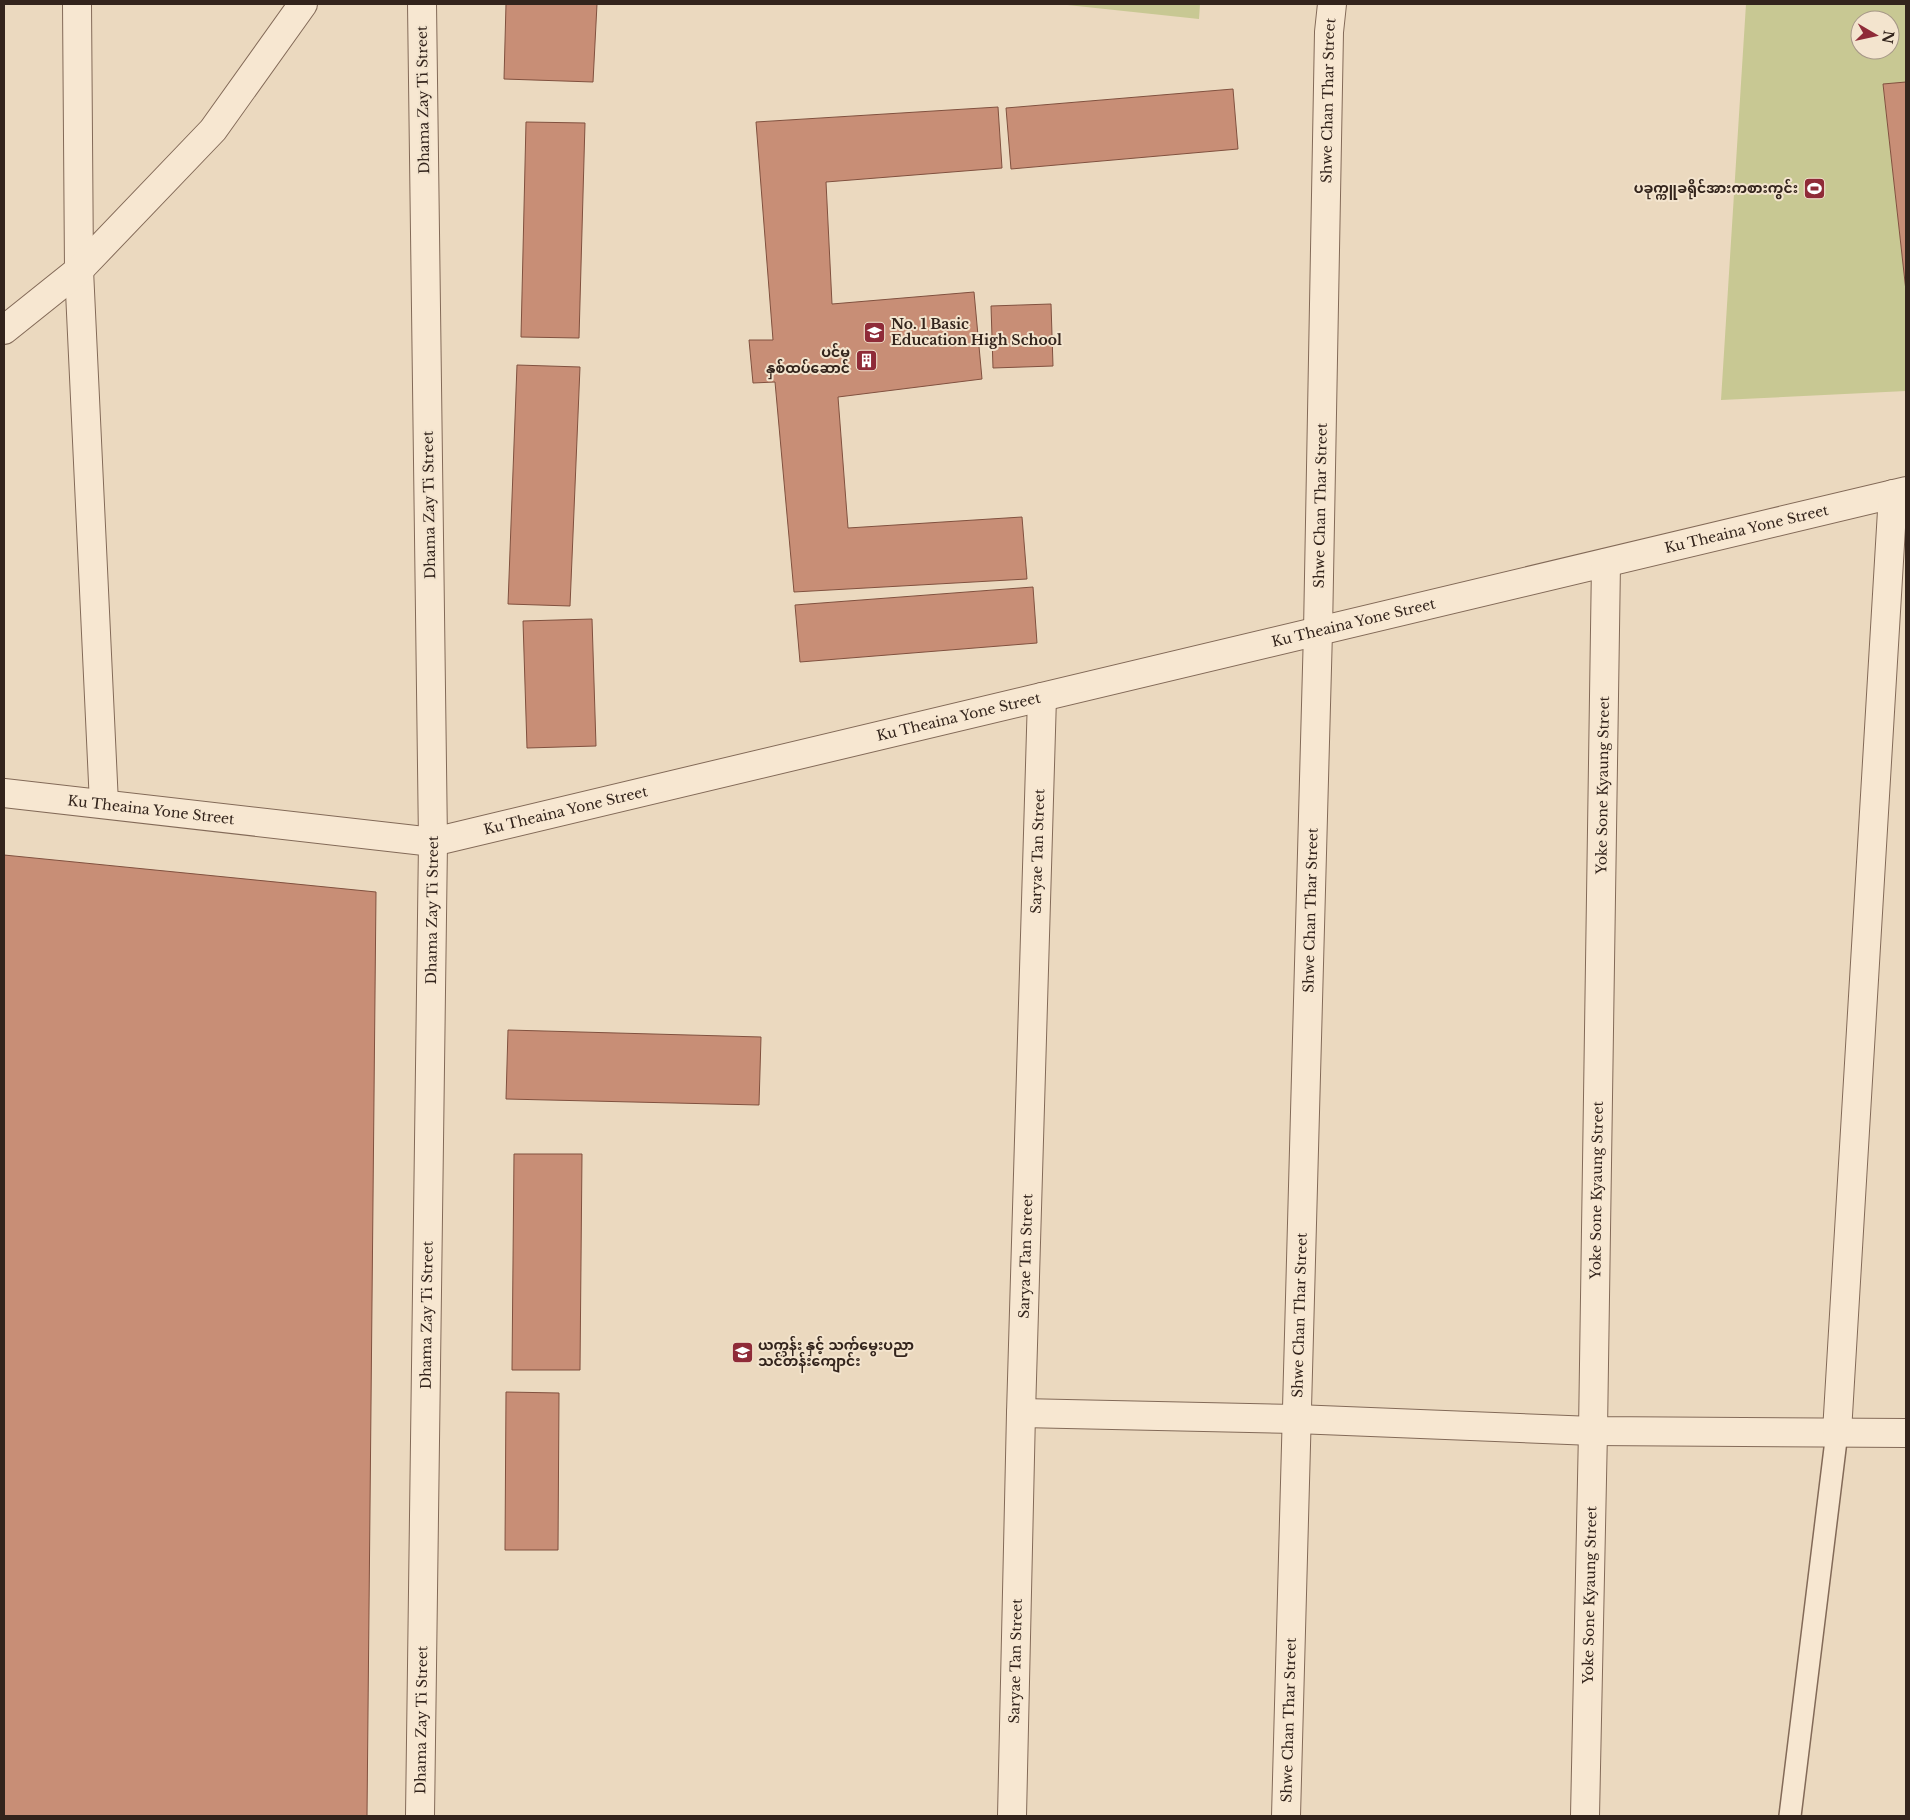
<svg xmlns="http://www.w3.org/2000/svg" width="1910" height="1820" font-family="'Libre Baskerville','Noto Sans Myanmar',serif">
<rect width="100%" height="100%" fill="#ebd9bf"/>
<path fill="#c8c893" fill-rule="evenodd" d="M1058 4H1200L1199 19Z
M1746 4H1906V82L1883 85 1906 291V391L1721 400ZM1860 20H1890V50H1860Z"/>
<path fill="#c88e76" stroke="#81513f" d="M506 4H597L593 82 504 79Z
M1906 82V291L1883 84Z
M1233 89 1238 149 1011 169 1006 108Z
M998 107 1002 168 826 182 832 304 974 292 982 379 838 397 848 528 1022 517 1027 579 794 592 775 382 753 383 749 340H773L756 122Z
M526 122 585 123 579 338 521 337Z
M1051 304 1053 366 993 368 991 306Z
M517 365 580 367 570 606 508 604Z
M1033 587 1037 643 800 662 795 605Z
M592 619 596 746 527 748 523 621Z
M4 855 376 892 367 1816H4Z
M508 1030 761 1037 759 1105 506 1099Z
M514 1154H582L580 1370H512Z
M506 1392 559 1393 558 1550H505Z"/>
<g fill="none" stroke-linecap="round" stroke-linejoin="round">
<defs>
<path id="lane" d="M1790 1816 1837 1432"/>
<g id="street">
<path d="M77 4 79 270 104 804"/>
<path d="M4 330 79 270 213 130 303 4"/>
<path id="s1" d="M4 793 433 842 1906 491"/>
<path d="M1021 1413 1296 1419 1593 1431 1906 1433"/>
<path d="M1837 1432 1893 494"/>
<path id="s2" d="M420 1816 433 842 422 4"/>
<path id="s3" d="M1012 1816 1021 1413 1042 697"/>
<path id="s4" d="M1286 1816 1318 631 1329 32 1332 4"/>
<path id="s5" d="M1585 1816 1593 1431 1606 563"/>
</g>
</defs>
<use href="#lane" stroke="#836a58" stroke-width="24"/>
<use href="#street" stroke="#836a58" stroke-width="30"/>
<use href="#lane" stroke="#f7e7d1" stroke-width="21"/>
<use href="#street" stroke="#f7e7d1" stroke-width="28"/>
</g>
<defs>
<symbol id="stadium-square" viewBox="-11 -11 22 22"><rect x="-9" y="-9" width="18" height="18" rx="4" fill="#8f2b38" stroke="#f3e4ce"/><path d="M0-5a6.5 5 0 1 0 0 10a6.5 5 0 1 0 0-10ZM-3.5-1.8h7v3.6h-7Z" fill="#fff"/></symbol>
<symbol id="school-square" viewBox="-11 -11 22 22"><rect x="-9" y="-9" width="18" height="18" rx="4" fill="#8f2b38" stroke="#f3e4ce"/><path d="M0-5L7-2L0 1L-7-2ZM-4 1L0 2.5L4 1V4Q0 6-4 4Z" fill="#fff"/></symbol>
<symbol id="building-square" viewBox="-11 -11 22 22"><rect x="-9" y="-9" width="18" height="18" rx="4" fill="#8f2b38" stroke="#f3e4ce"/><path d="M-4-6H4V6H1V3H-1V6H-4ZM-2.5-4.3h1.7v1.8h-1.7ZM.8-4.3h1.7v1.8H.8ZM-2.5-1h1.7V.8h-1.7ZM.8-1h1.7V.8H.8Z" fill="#fff"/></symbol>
</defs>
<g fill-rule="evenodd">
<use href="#stadium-square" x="1802" y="176" width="25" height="25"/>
<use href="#school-square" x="862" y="320" width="25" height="25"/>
<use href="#building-square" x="854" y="348" width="25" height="25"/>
<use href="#school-square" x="730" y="1340" width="25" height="25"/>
</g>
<g text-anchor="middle" stroke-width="4" stroke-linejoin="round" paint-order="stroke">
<g font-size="14" fill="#33241c" stroke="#f3e4ce">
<text transform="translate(423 100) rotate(-91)" y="5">Dhama Zay Ti Street</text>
<text dy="5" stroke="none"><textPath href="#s4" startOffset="1716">Shwe Chan Thar Street</textPath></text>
<text transform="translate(429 505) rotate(-91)" y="5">Dhama Zay Ti Street</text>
<text dy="5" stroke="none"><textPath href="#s4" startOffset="1311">Shwe Chan Thar Street</textPath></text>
<text dy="5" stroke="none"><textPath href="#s1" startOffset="1782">Ku Theaina Yone Street</textPath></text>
<text dy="5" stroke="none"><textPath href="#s1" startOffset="1378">Ku Theaina Yone Street</textPath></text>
<text dy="5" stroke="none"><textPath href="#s1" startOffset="972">Ku Theaina Yone Street</textPath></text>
<text dy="5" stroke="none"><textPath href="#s5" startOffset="1031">Yoke Sone Kyaung Street</textPath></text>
<text dy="5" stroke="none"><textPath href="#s1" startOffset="148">Ku Theaina Yone Street</textPath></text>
<text dy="5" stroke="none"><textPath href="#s1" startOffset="568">Ku Theaina Yone Street</textPath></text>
<text dy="5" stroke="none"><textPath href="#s3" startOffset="965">Saryae Tan Street</textPath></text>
<text dy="5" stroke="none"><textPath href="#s2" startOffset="906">Dhama Zay Ti Street</textPath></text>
<text dy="5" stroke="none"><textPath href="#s4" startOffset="906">Shwe Chan Thar Street</textPath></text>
<text dy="5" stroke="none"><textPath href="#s5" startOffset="626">Yoke Sone Kyaung Street</textPath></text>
<text dy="5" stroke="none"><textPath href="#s3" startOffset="560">Saryae Tan Street</textPath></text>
<text dy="5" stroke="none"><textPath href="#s2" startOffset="501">Dhama Zay Ti Street</textPath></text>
<text dy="5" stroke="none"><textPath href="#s4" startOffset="501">Shwe Chan Thar Street</textPath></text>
<text dy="5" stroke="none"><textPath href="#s5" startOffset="221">Yoke Sone Kyaung Street</textPath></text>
<text dy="5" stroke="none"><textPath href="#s3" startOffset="155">Saryae Tan Street</textPath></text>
<text dy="5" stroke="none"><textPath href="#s2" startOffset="96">Dhama Zay Ti Street</textPath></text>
<text dy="5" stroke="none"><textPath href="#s4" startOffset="96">Shwe Chan Thar Street</textPath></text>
</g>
<g font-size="14" font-weight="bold" fill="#33241c" stroke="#f3e4ce" text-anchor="end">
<text x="1798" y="193">ပခုက္ကူခရိုင်အားကစားကွင်း</text>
<text x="891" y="329" text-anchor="start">No. 1 Basic<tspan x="891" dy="16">Education High School</tspan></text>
<text x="850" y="357">ပင်မ<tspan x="850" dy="16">နှစ်ထပ်ဆောင်</tspan></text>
<text x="758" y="1350" text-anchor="start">ယက္ကန်း နှင့် သက်မွေးပညာ<tspan x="758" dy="16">သင်တန်းကျောင်း</tspan></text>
</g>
</g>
<rect width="1910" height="1820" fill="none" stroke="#33241c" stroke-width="10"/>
<g transform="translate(1875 35) rotate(99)"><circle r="24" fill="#f3e4ce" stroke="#a69787"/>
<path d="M0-4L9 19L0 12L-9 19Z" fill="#8f2b38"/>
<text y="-8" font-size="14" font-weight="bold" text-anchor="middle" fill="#33241c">N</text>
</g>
</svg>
